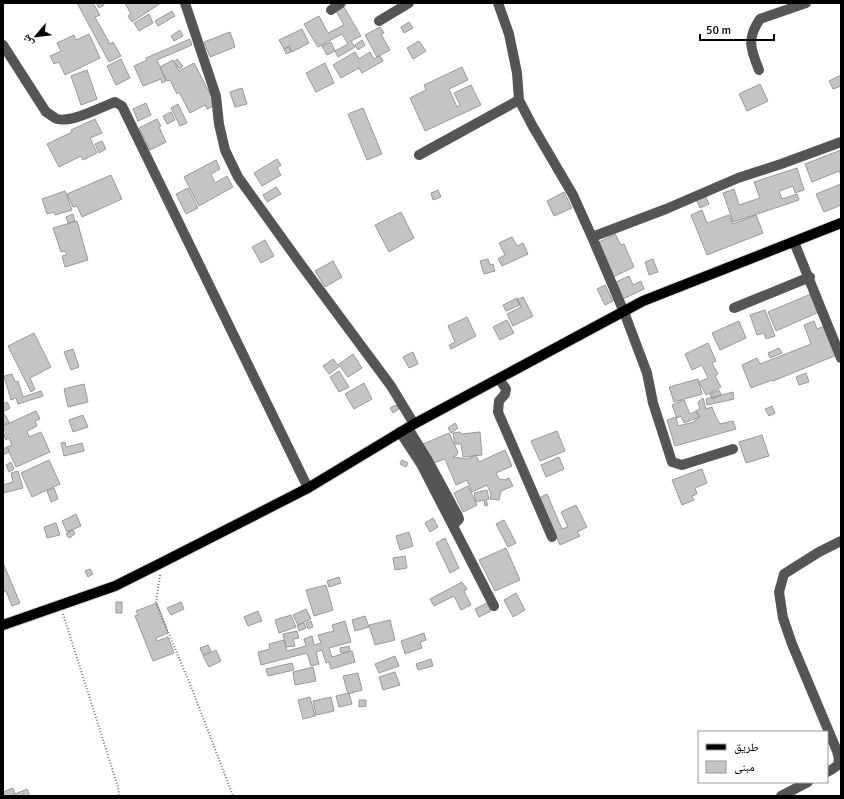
<svg xmlns="http://www.w3.org/2000/svg" width="844" height="799" font-family="Signika,'Noto Naskh Arabic',sans-serif">
<rect width="100%" height="100%" fill="#fff"/>
<path fill="#c4c4c4" stroke="#999" d="M77 3H93L100 15 95 17 110 44 113 42 121 56 109 62Z
M96 3H103L104 5 99 8Z
M125 3H161L132 22 128 16 131 14Z
M344 7 361 36 351 41 355 47 338 57 335 51 348 44 342 34 318 47 304 24 319 16 328 33 344 25 336 11Z
M172 11 175 16 158 26 155 21Z
M149 14 153 23 139 31 134 23Z
M409 22 413 28 404 33 401 27Z
M380 27 384 33 381 34 390 50 377 57 365 35Z
M302 29 309 43 292 52 289 46 284 49 279 40Z
M180 30 183 36 174 41 171 36Z
M230 32 235 47 210 57 204 42Z
M89 34 100 58 65 75 59 62 54 64 50 56 61 51 57 43 74 35 76 40Z
M190 39 192 45 157 60 166 81 162 83 161 79 143 86 134 66 147 60 146 58Z
M362 40 365 45 358 50 355 45Z
M419 41 426 51 413 59 407 48Z
M331 42 335 51 327 55 322 46Z
M289 47 291 52 286 54 284 49Z
M355 52 359 59 370 52 374 59 380 56 383 61 362 73 359 68 341 78 333 65Z
M121 59 130 78 116 85 107 66Z
M177 59 183 66 180 69 174 62Z
M173 60 179 71 194 63 216 105 207 109 205 105 190 113 179 92 177 94 170 80 167 81 160 67Z
M325 63 334 83 316 92 306 73Z
M462 67 468 80 449 89 457 107 460 105 454 93 471 85 481 105 425 131 410 98 426 90 424 85Z
M87 70 97 99 81 105 71 76Z
M841 75V86L833 89 829 81Z
M760 84 768 101 747 111 739 94Z
M242 88 247 104 235 107 230 92Z
M146 103 151 115 138 121 133 109Z
M178 104 187 123 180 126 171 108Z
M363 108 382 154 367 160 348 114Z
M171 112 175 120 167 124 163 116Z
M95 119 102 133 90 138 97 153 83 160 81 156 59 167 47 144 72 132 71 130Z
M157 119 161 126 159 127 166 142 150 150 139 128Z
M102 141 106 149 99 153 95 144Z
M841 150V175L839 171 812 182 805 164Z
M277 159 281 165 277 168 281 175 262 186 254 173Z
M216 160 220 169 211 174 215 183 227 176 233 187 199 206 184 177Z
M797 168 804 190 795 193 793 186 779 191 782 199 797 194 799 200 733 222 723 193 734 189 739 205 760 198 754 182Z
M111 175 122 199 82 217 77 206 73 207 67 194Z
M841 184V205L824 212 816 194Z
M276 187 281 194 267 202 263 195Z
M188 188 198 208 186 214 176 194Z
M438 190 441 197 433 200 431 193Z
M65 191 72 210 55 215 54 212 47 214 42 199Z
M564 192 572 208 554 216 547 201Z
M704 193 709 204 700 208 695 197Z
M702 210 707 223 729 215 733 224 756 215 763 233 707 255 691 215Z
M401 212 414 238 389 252 375 225Z
M73 214 75 221 68 223 66 217Z
M77 221 88 260 65 267 62 256 67 255 65 251 61 252 53 228Z
M615 234 621 245 624 244 634 267 613 277 597 243Z
M512 237 517 246 523 243 528 254 502 266 498 259 505 255 499 243Z
M265 240 274 256 261 263 252 247Z
M488 259 490 265 493 264 495 271 484 274 480 261Z
M653 259 658 272 649 275 645 262Z
M333 261 342 277 325 287 315 271Z
M629 276 633 285 641 281 644 289 621 300 614 283Z
M605 285 613 301 605 305 597 289Z
M811 294 819 312 776 331 768 312Z
M523 297 533 316 513 326 507 314 521 307 517 300Z
M517 298 520 305 506 311 503 305Z
M765 310 775 336 766 339 764 333 757 335 750 315Z
M467 317 476 336 451 349 449 345 455 342 448 326Z
M507 320 514 333 500 340 493 327Z
M739 321 746 338 720 350 712 333Z
M814 321 817 329 825 326 837 355 773 381 772 380 751 388 742 365 757 358 760 364 811 344 804 325Z
M34 333 51 367 30 378 35 389 31 392 8 346Z
M708 343 716 361 712 363 718 374 715 376 721 387 706 395 699 382 708 378 702 365 692 370 685 354Z
M779 348 782 353 770 358 768 353Z
M73 349 79 367 71 370 64 352Z
M413 352 418 364 409 368 403 357Z
M353 354 362 368 348 377 340 366 329 374 323 366 333 359 338 365Z
M339 371 349 387 339 392 330 377Z
M806 373 809 382 799 385 796 377Z
M12 374 15 382 18 381 23 397 41 391 43 396 18 404 16 398 11 400 4 376Z
M698 379 702 394 674 402 669 387Z
M364 383 372 399 354 409 345 394Z
M84 384 88 402 68 407 64 389Z
M719 390 721 395 712 399 710 394Z
M733 392 734 399 707 405 706 399Z
M703 398 706 409 712 407 716 417 720 424 733 421 736 429 675 446 667 420 676 417 678 426 694 422V421L700 417 696 411 700 409 698 402Z
M684 400 690 414 696 411 699 417 684 423 681 416 677 418 672 405Z
M7 402 10 408 3 412 9 422 3 425V404Z
M396 405 399 409 393 413 390 408Z
M772 406 775 413 769 416 765 409Z
M36 411 40 419 35 421 37 426 27 431 29 437 41 432 50 452 16 467 7 447 12 445 9 438 6 440 3 433V426Z
M83 415 88 427 73 432 69 420Z
M455 423 458 428 451 433 448 428Z
M557 431 565 451 540 461 531 441Z
M460 432 461 434 480 432 482 455 463 457 461 444H455L453 433Z
M449 433 458 452 457 455 453 457 467 459 476 455 479 462 505 450 512 466 496 473 499 479 505 480 509 478 513 486 501 491 499 500 490 499 491 494 487 485 472 492 467 480 456 485 445 459 431 464 423 444Z
M762 435 769 456 746 463 739 442Z
M65 442 66 447 82 443 84 451 64 456 61 443Z
M7 447 9 452 3 455V449Z
M559 457 564 469 546 477 541 465Z
M49 460 60 484 32 497 21 473Z
M402 460 408 463 406 467 400 464Z
M11 462 14 469 9 472 6 465Z
M702 469 707 483 695 488 697 494 692 496 694 500 682 505 672 480Z
M18 471 23 488 3 493V485L13 482 11 473Z
M468 486 477 505 463 512 454 493Z
M54 488 58 499 51 502 47 491Z
M487 490 489 499 486 500 488 505 485 506 484 500 476 502 474 493Z
M547 494 562 529 568 527 561 512 576 505 587 527 577 532 580 536 560 545 539 498Z
M76 514 81 526 67 532 62 521Z
M433 518 438 527 430 532 425 523Z
M504 520 516 543 508 547 496 524Z
M56 523 60 535 47 538 44 527Z
M73 530 75 534 69 538 66 534Z
M409 532 413 546 400 550 396 536Z
M445 538 459 568 450 573 436 543Z
M506 548 520 580 495 591 479 560Z
M405 556 407 568 395 570 393 558Z
M3 563 20 603 12 606 6 591 3 592Z
M90 569 93 574 88 577 85 571Z
M339 577 341 583 329 587 327 581Z
M462 582 467 589 464 591 471 605 461 610 454 596 434 606 430 599Z
M326 585 333 610 314 616 306 590Z
M516 593 525 610 513 617 504 600Z
M116 602H122V613H116Z
M181 602 184 609 171 615 167 608Z
M157 603 168 633 156 638 157 641 168 637 174 653 153 661 135 616 138 615 136 611Z
M487 603 491 611 479 617 475 609Z
M306 609 311 619 298 625 293 615Z
M258 611 262 621 248 626 244 617Z
M291 615 296 627 279 633 275 620Z
M365 616 369 627 355 631 352 620Z
M390 620 395 640 375 645 369 625Z
M311 621 313 627 308 629 306 623Z
M345 621 351 642 329 648 332 657 352 651 355 662 331 669 329 662 326 663 322 650 316 652 319 664 311 666 307 653 261 665 258 652 270 649 269 644 284 640 287 651 306 646 304 639 312 636 314 645 321 643 318 635 334 631 332 625Z
M304 623 306 628 299 631 297 625Z
M297 631 299 638 293 639 295 646 286 647 283 634Z
M424 633 426 640 420 642 422 648 405 654 401 641Z
M208 645 211 651 203 655 200 648Z
M349 646 350 651 341 653 340 648Z
M216 650 221 661 209 667 203 656Z
M395 656 399 666 379 673 375 664Z
M431 659 433 666 418 670 416 664Z
M292 663 294 670 268 676 266 669Z
M313 667 316 681 295 685 293 672Z
M395 672 400 685 383 690 379 677Z
M358 673 362 690 348 694 343 676Z
M349 693 352 704 339 707 336 696Z
M310 697 315 716 303 719 298 700Z
M331 697 334 711 316 715 313 701Z
M359 700H366V706L359 707Z
M13 788 15 794 27 789 30 796H3V792Z"/>
<g fill="none" stroke-linecap="round" stroke-linejoin="round">
<defs>
<path id="major" d="M3 625 115 586 161 563 308 488 414 424 643 301 841 223"/>
</defs>
<use href="#major" stroke="#dbdbdb" stroke-width="12"/>
<path stroke="#777" stroke-width="2" stroke-dasharray="1 2" stroke-linecap="butt" d="M160 575 156 603 192 689 233 796
M63 614 118 787 119 796"/>
<path stroke="#555" stroke-width="10" d="M185 3 216 96 219 124 225 150 238 177 302 266 391 386 414 424
M498 3 509 34 517 73 519 100 532 125 573 195 592 237
M331 10 341 3
M379 21 409 3
M3 45 46 112C50 114 54 118 57 119 72 123 101 107 115 102L122 106 308 488
M759 70C751 50 746 39 760 19L806 3
M419 155 519 100
M794 242 841 358
M734 308 810 277
M499 379 506 389 505 394 499 401 498 412 552 537
M400 432 421 464 453 526 459 519 458 516 427 459 408 428
M733 449 682 465 672 462 653 403 647 373 624 312 592 237 666 209 738 178 781 164 841 142
M453 526 494 606
M827 772C839 766 841 764 837 751L792 644 783 618 779 592 784 574 819 552 841 541
M781 796 808 782"/>
<use href="#major" stroke="#000" stroke-width="10"/>
</g>
<rect width="844" height="799" fill="none" stroke="#000000" stroke-width="8"/>
<rect x="698" y="731" width="130" height="52" fill="#ffffff" stroke="#999999"/>
<rect x="706" y="744" width="20" height="6" fill="#000000" stroke="#999999"/>
<text x="734" y="751" font-size="12" fill="#000000">طريق</text>
<rect x="706" y="761" width="20" height="12" fill="#c4c4c4" stroke="#999999"/>
<text x="734" y="771" font-size="12" fill="#000000">مبنى</text>
<g transform="translate(36 36) rotate(242)" stroke="#ffffff" stroke-width="3" paint-order="stroke">
<path d="M0-3L7 15L0 10L-7 15Z" fill="#000000"/>
<text y="-6" font-size="11" font-weight="bold" text-anchor="middle" fill="#000000">ش</text>
</g>
<path d="M700 34v6h74v-6" fill="none" stroke="#000000" stroke-width="2"/>
<text x="706" y="34" font-size="12" fill="#000000" stroke="#ffffff" stroke-width="3" paint-order="stroke">50 m</text>
</svg>
